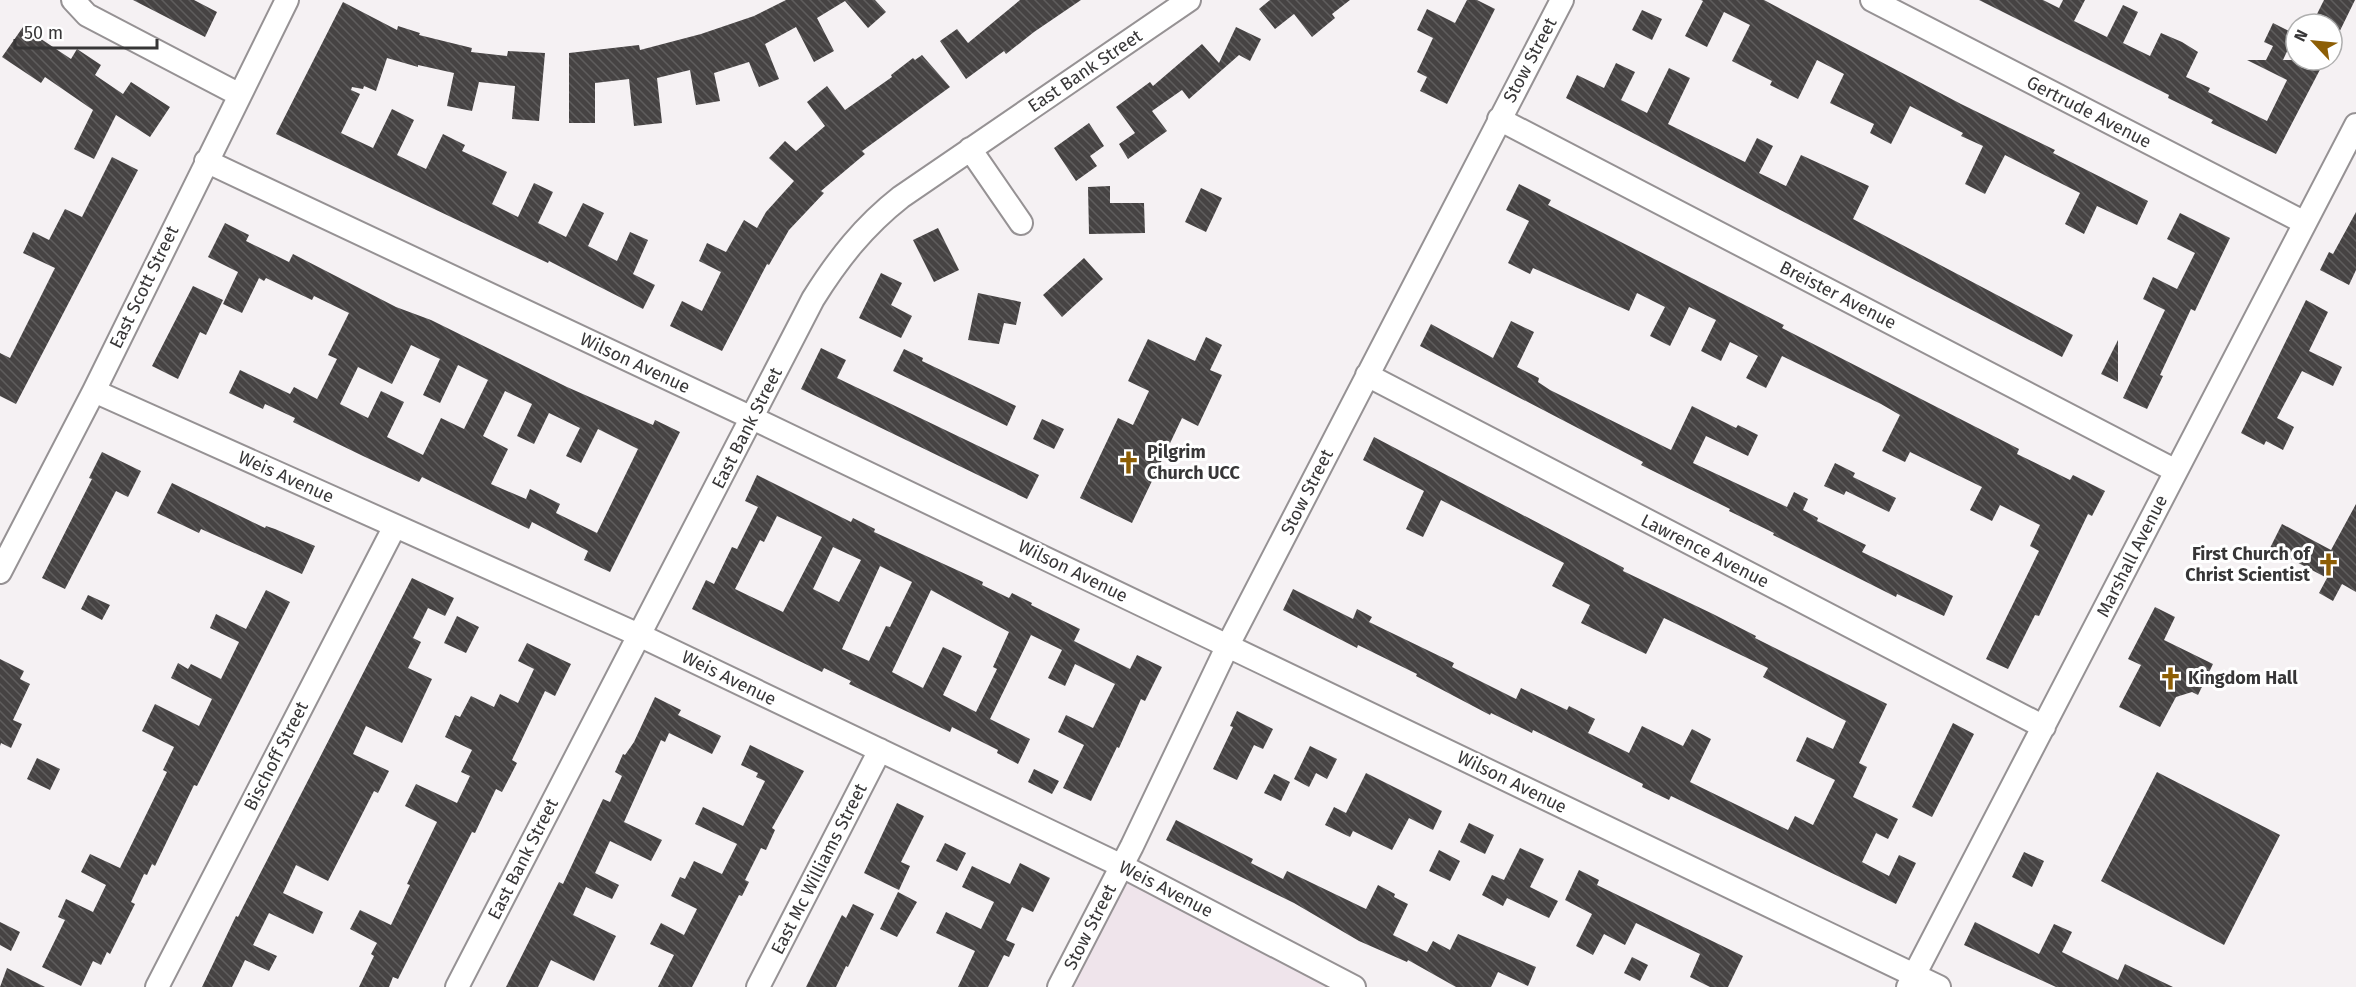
<svg xmlns="http://www.w3.org/2000/svg" width="2356" height="987" font-family="'Fira Sans',sans-serif">
<defs>
<pattern id="building-back-hatch" width="6" height="6" patternUnits="userSpaceOnUse" patternTransform="scale(1.5)"><rect width="6" height="6" fill="#464343"/><path d="M-1 5l2 2M0 0l6 6M5-1l2 2" fill="none" stroke="#5f5d5d"/></pattern>
</defs>
<rect width="100%" height="100%" fill="#f5f1f3"/>
<path fill="#efe4eb" d="M1122 866 1354 987H1059Z"/>
<path fill="url(#building-back-hatch)" fill-rule="evenodd" d="M133 0H194L217 12 205 37Z
M786 0H875L886 12 868 28 845 1 817 18 834 51 814 62 796 27 765 44 779 79 759 87 749 62 714 73 720 101 696 105 690 70 657 78 662 123 634 126 629 79 595 83V123H569V53L639 45 640 50 701 34 754 16Z
M1020 0H1081L1034 32 1006 54 1004 51 966 79 940 41 957 29 968 43Z
M1270 0H1350L1332 14 1335 18 1312 37 1294 14 1275 29 1259 9Z
M1467 0H1477L1495 9 1447 104 1420 91 1427 77 1417 72 1433 38 1417 30 1427 9 1455 23Z
M1701 0H1764L1961 104 2055 150 2053 153 2148 201 2137 225 2097 206 2084 234 2065 224 2080 193 2005 155 1985 194 1965 184 1983 146 1961 136 1963 133 1910 106 1891 144 1870 133 1874 124 1830 103 1844 74 1817 60 1798 99 1770 85 1772 81 1732 61 1750 25 1724 12 1707 47 1685 36 1703 1Z
M1979 0H2043L2059 8 2063 0H2085L2074 21 2107 37 2123 5 2138 12 2123 43 2150 56 2161 33 2182 42 2198 52 2186 77 2210 88 2208 92 2267 121 2287 80 2247 60H2266L2273 46 2264 42 2273 23 2295 34 2283 60H2325L2276 154 2211 123 2213 120 2168 98 2169 95Z
M2324 0H2355L2332 47V24H2312Z
M343 2 397 30 398 26 420 33 419 35 472 48 471 52 507 56 508 51 545 53 539 121 512 119 515 86 479 82 472 111 447 106 454 73 418 65V67L387 58 376 91 364 86 363 89 352 87 351 90 360 94 341 133 373 148 392 109 414 120 397 155 426 169 443 134 465 145 462 151 507 172 492 204 518 217 534 183 553 192 538 223 566 237 583 203 604 213 588 246 617 261 630 232 648 240 633 274 655 285 643 309 549 261 548 263 276 134Z
M1642 10 1662 19 1652 40 1632 30Z
M23 27 71 59 77 49 101 65 95 75 123 94 131 82 170 107 150 137 116 115 94 159 74 149 93 110 45 77 41 83 2 57Z
M1236 27 1261 39 1250 61 1239 55 1189 99 1182 90 1152 111 1167 131 1128 159 1119 144 1135 133 1116 107 1150 82 1153 86 1202 44 1219 63Z
M922 55 950 87 862 151 865 154 821 191 824 193 789 230 769 265 767 264 722 351 670 326 682 301 702 311 721 272 699 261 707 243 726 252 744 220 757 228 766 212 794 181 769 158 785 141 796 151 825 126 807 102 827 86 845 110 892 77 891 75 913 58 915 60Z
M1616 63 1635 72 1621 100 1647 113 1669 68 1690 78 1668 124 1745 162 1757 138 1773 146 1759 173 1786 186 1801 155 1869 186 1853 219 2073 335 2062 357 1566 98 1577 75 1604 88Z
M1089 123 1104 146 1090 156 1097 166 1076 181 1054 148Z
M112 157 138 170 16 404 0 396V353L10 358 55 268 23 253 33 232 49 240 65 209 82 217Z
M1519 184 1551 200 1548 205 1737 301 1784 325 1782 328 2019 449 2017 454 2070 480 2073 475 2105 491 2092 516 2088 514 2039 616 2035 615 2008 669 1986 659 2039 551 2030 546 2040 525 2000 505 1992 521 1970 510 1982 487 1910 452 1905 462 1882 451 1900 415 1881 404 1782 356 1766 388 1746 378 1758 356 1730 342 1721 361 1701 351 1716 320 1689 307 1670 346 1650 336 1665 307 1637 293 1629 311 1533 268 1530 274 1508 263 1529 221 1506 210Z
M1110 186V203H1144L1145 233 1089 234 1088 187Z
M1201 188 1222 198 1206 232 1185 222Z
M2356 212V270L2349 285 2320 270 2329 252 2333 254Z
M2180 213 2230 238 2195 311 2191 309 2160 375 2163 376 2147 409 2123 398 2165 310 2143 299 2153 277 2177 289 2195 253 2167 239Z
M225 223 249 235 246 241 289 262 293 254 396 307 431 320 567 387 653 425 655 420 680 432 610 572 584 560 588 551 532 522 529 529 422 477 419 482 363 456 293 422 295 418 265 404 263 409 229 393 240 370 290 394 294 387 317 399 337 359 328 355 349 313 314 296 312 300 266 278 264 281 259 278 242 313 223 304 238 272 208 257ZM411 345 440 359 423 395 440 403 458 365 488 380 464 429 441 418 423 455 387 437 404 402 381 391 368 418 340 404 358 367 392 384ZM505 391 532 404 517 436 534 444 549 413 580 428 566 456 581 463 598 429 638 449 597 533 556 513 560 504 530 489 526 499 491 484 508 449 483 436Z
M938 228 959 270 934 282 913 240Z
M1084 258 1103 279 1062 317 1043 295Z
M881 273 902 283 891 305 912 316 901 338 859 318Z
M193 286 223 300 206 335 200 332 178 379 152 366Z
M978 293 1021 302 1016 325 1004 323 999 344 968 340Z
M2306 300 2328 312 2309 351 2342 367 2333 386 2302 371 2277 418 2294 427 2283 450 2266 441 2264 445 2241 433Z
M1511 321 1534 332 1517 367 1539 378 1538 382 1550 390 1671 450 1692 406 1736 428 1738 425 1758 435 1748 456 1706 436 1693 463 1787 507 1794 492 1808 499 1803 510 1818 518 1817 521 1866 545 1862 552 1953 596 1944 616 1897 594 1896 597 1773 535 1774 533 1729 511 1730 509 1641 465 1643 462 1420 346 1431 324 1493 358Z
M1206 337 1222 345 1210 370 1222 375 1198 426 1182 418 1132 523 1080 498 1118 418 1133 425 1149 391 1128 381 1148 339 1195 361Z
M2118 340V382L2101 374Z
M821 348 846 360 837 378 1039 475 1027 499 801 389Z
M904 349 923 358 922 361 1016 406 1007 426 893 371Z
M1042 419 1064 429 1054 449 1033 439Z
M1374 437 1624 568 1623 571 1713 614 1756 636 1755 638 1887 704 1859 763 1867 767 1853 797 1898 819 1888 839 1876 833 1862 862 1889 876 1899 855 1916 863 1896 904 1671 796 1669 800 1642 787 1643 784 1533 730 1532 733 1491 713 1490 715 1416 676 1417 674 1358 645 1357 648 1283 610 1293 589 1353 619 1357 609 1372 617 1369 622 1454 663 1452 667 1516 699 1521 688 1567 710 1569 706 1595 719 1588 733 1629 753 1642 726 1683 746 1692 729 1711 739 1690 782 1788 830 1795 816 1813 825 1835 780 1796 761 1807 737 1833 749 1846 721 1763 677 1768 668 1664 618 1646 654 1581 623 1590 605 1552 586 1564 563 1441 500 1423 537 1406 529 1424 491 1363 460Z
M102 452 141 471 128 497 116 491 65 589 42 578 92 479 89 478Z
M1835 463 1855 473 1853 477 1896 498 1889 512 1846 491 1844 495 1824 486Z
M757 475 851 522 853 518 875 529 874 532 983 582 982 585 1009 598 1012 593 1032 603 1031 605 1080 629 1074 641 1130 669 1137 655 1162 667 1145 701 1141 699 1119 748 1117 747 1091 801 1063 788 1084 745 1058 732 1066 715 1093 728 1115 684 1075 664 1065 686 1048 678 1062 650 1031 635 990 719 1030 739 1018 764 997 753 998 750 952 727 950 732 849 684 851 681 824 668 822 672 692 609 706 580 714 584 732 547 737 549 758 507 745 501ZM777 516 822 537 783 612 735 589 760 540 764 542ZM833 547 861 560 839 602 813 589ZM880 566 912 582 890 627 886 626 869 661 842 649ZM931 590 1009 632 993 667 997 669 976 712 943 695 962 656 943 647 923 688 892 672Z
M172 483 265 528 266 526 275 529 315 546 302 574 201 529 199 533 157 513Z
M2356 504V592L2342 584 2333 601 2319 593 2327 578 2270 548 2282 524 2331 550Z
M412 578 454 598 445 616 428 608 413 638 421 642 408 668 432 679 402 743 366 726 353 754 389 771 378 793 374 791 328 881 296 865 283 893 323 912 313 934 269 913 253 945 277 956 269 971 245 960 232 987H202L236 916 238 917 243 907Z
M266 590 290 602 197 786 194 785 155 866 152 864 147 875 144 874 131 902 135 904 110 954 107 952 101 965 93 961 81 986 42 967 65 920 58 917 66 899 93 912 106 885 81 872 90 854 120 868 167 772 163 770 174 747 142 731 155 704 199 726 212 699 171 678 178 663 188 669 191 664 221 679 239 642 210 628 216 614 246 629Z
M88 595 110 605 102 620 81 609Z
M2155 607 2175 617 2164 640 2213 664 2198 695 2192 692 2176 697 2160 727 2119 707 2141 665 2128 659Z
M457 616 479 627 466 653 444 643Z
M527 643 571 664 555 696 545 691 512 760 517 763 502 792 496 789 475 833 472 832 398 979 393 977 389 987H359L374 956 371 954 377 943 350 929 360 910 391 925 410 885 407 884 437 822 405 806 416 784 457 803 470 776 461 772 472 750 445 737 455 715 460 717 471 696 494 707 500 694 518 703 534 669 518 661Z
M0 659 24 671 20 679 30 684 13 720 22 724 11 748 1 743 0 746Z
M655 697 681 710 678 715 721 736 712 754 669 733 665 742 661 740 624 822 662 840 651 861 610 841 595 873 619 885 612 899 586 887 573 915 616 936 594 981 551 960 538 987H506L559 882 563 884 603 799 610 802 622 776 615 772 623 754 625 755 634 742Z
M1237 711 1273 729 1263 749 1254 745 1237 780 1213 769 1233 727 1230 726Z
M1953 723 1974 734 1932 817 1912 807Z
M750 745 804 771 772 828 775 830 766 850 761 848 745 880 749 882 742 896 739 895 692 987H658L674 955 650 944 661 923 684 935 697 909 671 896 680 877 685 879 694 861 722 874 737 844 695 824 703 807 743 826 765 781 756 777 758 773 741 765Z
M1310 746 1337 759 1327 779 1316 773 1309 787 1294 779Z
M37 758 60 769 50 790 27 779Z
M1034 769 1059 781 1052 794 1028 782Z
M2157 772 2280 835 2224 945 2101 881Z
M1366 773 1442 811 1433 830 1409 818 1392 850 1353 831 1350 837 1325 825 1334 807 1346 813Z
M1274 774 1290 782 1281 801 1264 793Z
M897 803 924 816 901 862 910 866 899 890 864 873Z
M1176 820 1253 859 1251 863 1283 879 1287 871 1366 909 1378 885 1395 894 1394 897 1408 904 1393 935 1427 952 1433 941 1450 950 1458 934 1536 967 1528 986 1498 972 1491 987H1456L1408 960 1407 962 1359 941 1294 903 1166 840Z
M1469 823 1494 835 1485 854 1460 842Z
M945 843 966 853 957 871 936 861Z
M1520 848 1544 859 1530 887 1558 901 1549 918 1507 898 1503 906 1482 895 1492 875 1504 880Z
M1439 850 1460 861 1450 881 1429 871Z
M2024 852 2044 861 2032 887 2012 877Z
M1020 863 1050 878 1033 912 1022 907 1006 940 1015 944 1009 957 1004 955 988 987H958L975 951 936 933 946 912 981 929 994 902 962 887 972 866 1010 884Z
M1579 870 1599 880 1597 885 1743 956 1728 987H1710L1690 977 1700 954 1636 923 1625 945 1604 934 1593 955 1576 946 1592 914 1565 900Z
M898 892 917 902 897 937 880 929Z
M853 904 874 914 848 967 846 966 836 987H806L842 915 846 918Z
M0 922 20 932 11 951 0 945Z
M1975 922 2039 954 2054 924 2072 932 2062 952 2118 980 2125 964 2173 987H2056L1964 945Z
M1632 957 1648 965 1640 981 1624 973Z
M7 968 45 987H0Z"/>
<g fill="none" stroke-linecap="round" stroke-linejoin="round">
<defs>
<path id="minor" d="M73 0 87 15 238 94
M1872 0 2305 223
M1499 119 2176 471
M970 149 1021 223
M206 161 769 426 1939 987
M1367 375 2044 727
M94 391 639 635 1122 866 1354 987
M0 572 94 391 287 0
M157 987 395 526
M457 987 813 299C838 259 864 226 901 197L1189 0
M758 987 880 750
M1059 987 1132 846 1228 645 1562 0
M1908 987 2356 125"/>
</defs>
<use href="#minor" stroke="#969294" stroke-width="26"/>
<use href="#minor" stroke="#fff" stroke-width="22"/>
</g>
<defs>
<symbol id="church-bare" viewBox="-9 -9 18 18"><path d="M-1.2-6h2.4v3.5h3.3v2.4h-3.3V6h-2.4V-.1h-3.3v-2.4h3.3Z" fill="#8d5e05" stroke="#fff" stroke-width="2.5" paint-order="stroke"/></symbol>
</defs>
<g fill-rule="evenodd">
<use href="#church-bare" x="1112" y="446" width="33" height="33"/>
<use href="#church-bare" x="2312" y="548" width="33" height="33"/>
<use href="#church-bare" x="2154" y="662" width="33" height="33"/>
</g>
<g text-anchor="middle" stroke-width="6" stroke-linejoin="round" paint-order="stroke">
<g font-size="18" fill="#373637" stroke="#fff">
<text transform="translate(1530 60) rotate(-62)" y="6">Stow Street</text>
<text transform="translate(1085 71) rotate(-34)" y="6">East Bank Street</text>
<text transform="translate(2089 112) rotate(27)" y="6">Gertrude Avenue</text>
<text transform="translate(144 287) rotate(-64)" y="6">East Scott Street</text>
<text transform="translate(1838 295) rotate(27)" y="6">Breister Avenue</text>
<text transform="translate(635 363) rotate(25)" y="6">Wilson Avenue</text>
<text transform="translate(747 428) rotate(-63)" y="6">East Bank Street</text>
<text transform="translate(286 477) rotate(24)" y="6">Weis Avenue</text>
<text transform="translate(1307 492) rotate(-63)" y="6">Stow Street</text>
<text transform="translate(1705 551) rotate(27)" y="6">Lawrence Avenue</text>
<text transform="translate(2132 556) rotate(-63)" y="6">Marshall Avenue</text>
<text transform="translate(1073 571) rotate(26)" y="6">Wilson Avenue</text>
<text transform="translate(729 678) rotate(26)" y="6">Weis Avenue</text>
<text transform="translate(276 756) rotate(-63)" y="6">Bischoff Street</text>
<text transform="translate(1512 782) rotate(26)" y="6">Wilson Avenue</text>
<text transform="translate(523 859) rotate(-63)" y="6">East Bank Street</text>
<text transform="translate(819 869) rotate(-63)" y="6">East Mc Williams Street</text>
<text transform="translate(1166 889) rotate(27)" y="6">Weis Avenue</text>
<text transform="translate(1090 927) rotate(-63)" y="6">Stow Street</text>
</g>
<g font-size="18" font-weight="bold" fill="#373637" stroke="#fff" text-anchor="start">
<text x="1147" y="458">Pilgrim<tspan x="1147" dy="21">Church UCC</tspan></text>
<text x="2310" y="560" text-anchor="end">First Church of<tspan x="2310" dy="21">Christ Scientist</tspan></text>
<text x="2188" y="684">Kingdom Hall</text>
</g>
</g>
<g transform="translate(2314 42) rotate(296)"><circle r="28" fill="#ffffff" stroke="#afafaf" stroke-width="1.5"/>
<path d="M0-4.5L10 22L0 15L-10 22Z" fill="#8d5e05"/>
<text y="-9" font-size="16" font-weight="bold" text-anchor="middle" fill="#373637">N</text>
</g>
<path d="M15 39v9h142v-9" fill="none" stroke="#373637" stroke-width="3"/>
<text x="24" y="39" font-size="18" fill="#373637" stroke="#ffffff" stroke-width="4.5" paint-order="stroke">50 m</text>
</svg>
